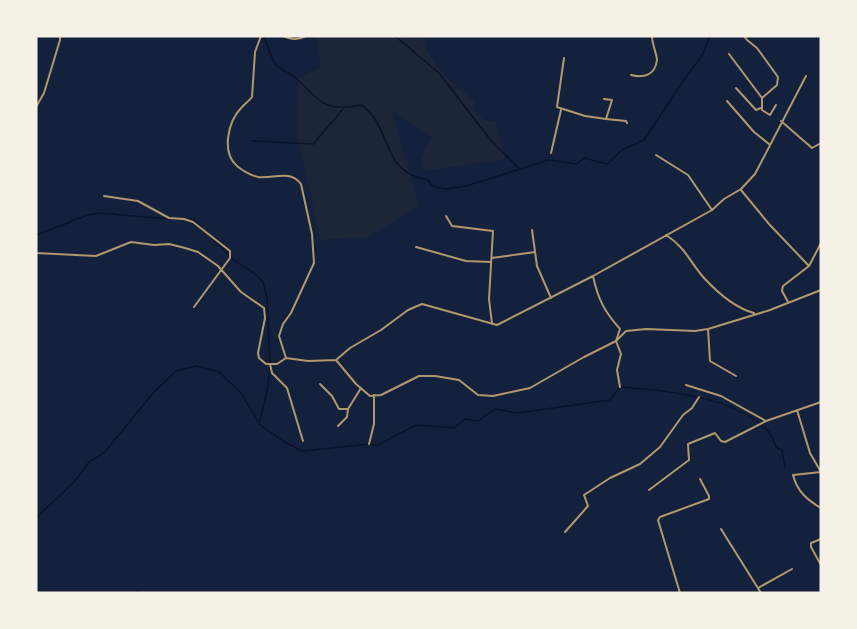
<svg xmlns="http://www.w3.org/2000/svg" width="857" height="629" font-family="'Fira Sans Condensed',sans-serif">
<rect width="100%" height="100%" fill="#14213d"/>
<path fill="#1d2539" d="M316 36H424C425 61 456 87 475 101L473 108 483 120 496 122 505 159 425 171 421 157 433 137 392 111 419 206 368 237 320 240 297 132 299 78 321 67Z"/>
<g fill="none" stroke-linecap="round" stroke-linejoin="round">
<path stroke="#0b132b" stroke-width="1.5" d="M262 36C269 44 270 59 277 66 281 70 289 72 293 76 322 99 319 113 362 105 367 110 372 114 375 119 392 147 388 172 428 180L432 186 446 189 466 186 549 160 577 164 584 158 607 164 622 150 644 140 687 75 702 56 709 38 712 36
M395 36 439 73 492 142 519 168
M252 141 313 144 343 109
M189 220H194L202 228
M36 235 88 215 99 213 169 219
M214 239 232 259 254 273 263 282 267 298 270 364
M270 369 267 391 259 424 283 441 302 451 369 444 378 445 416 425 454 428 465 419 478 421 495 409 517 413 610 400 620 387C663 390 738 397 768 431 773 436 774 442 776 447L782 450 785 467
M36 518 74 482 89 462 105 452 153 393 176 371 197 366 219 372 241 393 259 423
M136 591 142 593"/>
<path stroke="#b1986c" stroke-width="2" d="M261 36 255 52 252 97C249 101 246 103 242 107 228 121 221 152 237 166 243 171 250 175 258 177 273 179 290 169 301 184L312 234 314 263 291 313 283 324 279 336 286 358 308 361 336 360 356 384 370 396 381 395 419 376H435L459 380 478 395 493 396 530 388 584 357 616 341 626 331 646 329 695 331 708 329 770 310 821 290
M283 36C291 39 298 41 306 36
M744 36 747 40 757 48 778 77 777 85 762 98V110L770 115 776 105
M729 54 762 98
M564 58 557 107 585 116 606 119
M631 75C643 78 655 76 657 60 657 55 652 44 652 36
M736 88 756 110 761 108
M604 99 612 100 606 119 626 121 627 123
M727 101 754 132 769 144
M36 107 44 93 60 40V36
M781 121 812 148 821 143
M551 153 561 110
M656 155 688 175 712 210
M741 190 769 224 809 266
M104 196 138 201 169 218 184 219 193 222 230 251V258L194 307
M446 216 452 226 493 231 489 299 492 324
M532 230 537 266 551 298
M666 235C685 247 690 262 704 278 717 292 735 308 754 313
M416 247 466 261 491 262
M36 253 96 256 131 242 154 245 169 244 185 248 198 252 218 266 241 292 264 308 265 318 258 353 259 358 266 364H277L286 358
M492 258 535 252
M593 276C598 299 604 311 620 329L616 341 621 354 617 370 620 387
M788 302 782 291 783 286 809 266 821 243
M708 329 710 361 736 376
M336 360 350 348 381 330 408 310 422 304 497 325 593 276 712 210 724 199 741 189 755 174 806 76
M270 364 272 373 287 388 303 441
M320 384 332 396 339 409H348
M686 385 721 396 766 421
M797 410 810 453 821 472
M338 426 347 417 348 409 361 388
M369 444 374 424V395
M821 472 793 475C797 491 807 500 821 508
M649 490 689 460 688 444 715 433 721 441 725 442 766 421 821 402
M721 529 761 593
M565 532 588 506 584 495 610 478 640 464 660 447 683 415 692 408 699 397
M821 539 811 543V547L821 565
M758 588 792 569
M680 593 658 520 660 517 709 499V496L700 479"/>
</g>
<rect width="857" height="629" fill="none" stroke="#f6f1e7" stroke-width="75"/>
</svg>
